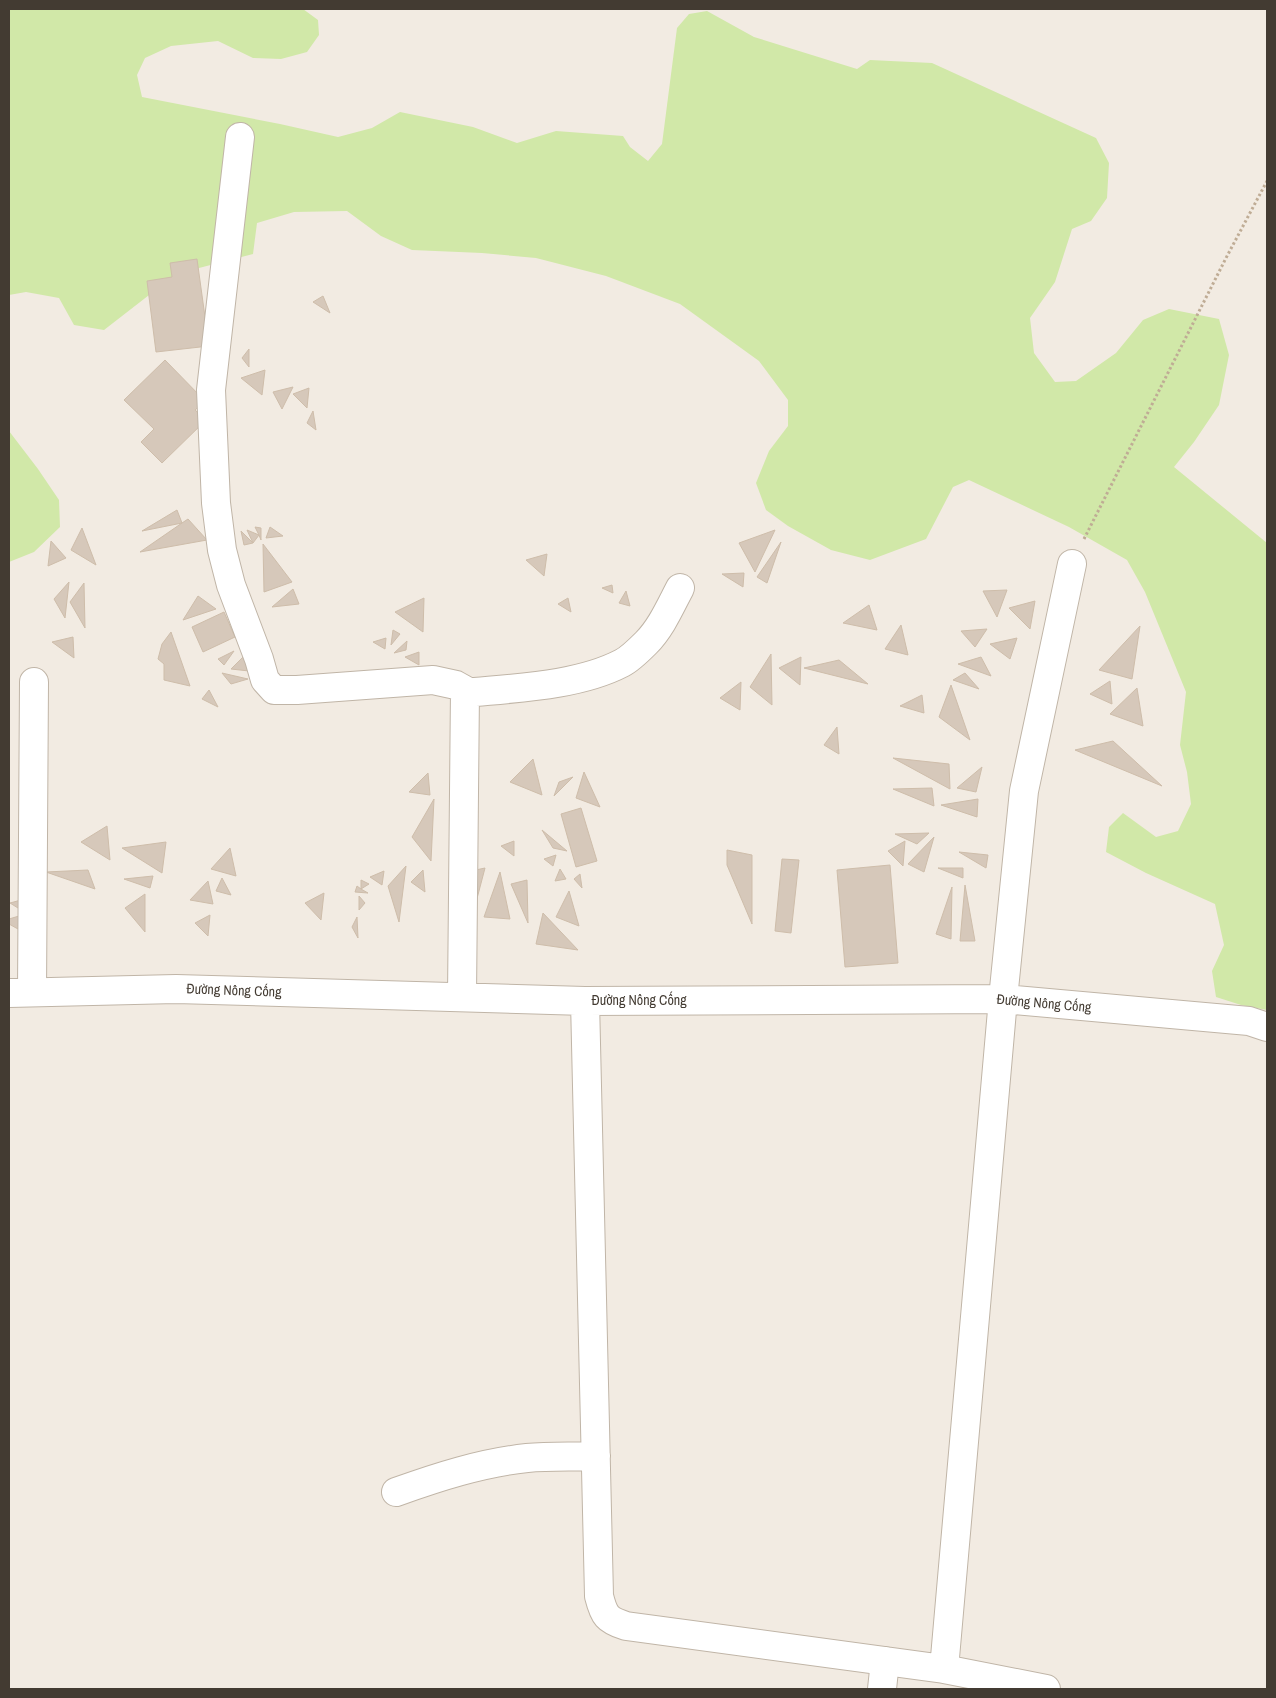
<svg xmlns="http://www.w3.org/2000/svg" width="1276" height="1698" font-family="'Archivo Narrow',sans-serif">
<rect width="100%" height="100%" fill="#f2ebe2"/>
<path fill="#d1e8a8" d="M9 9H303L318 20 319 35 307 52 281 59 253 58 218 41 171 46 145 58 137 75 142 97 280 124 338 137 372 128 400 112 473 127 517 143 556 131 623 136 630 147 648 161 662 144 677 28 689 14 707 11 754 37 857 69 870 60 932 63 1096 138 1109 163 1107 198 1091 221 1072 229 1055 282 1030 318 1034 353 1055 382 1076 381 1116 353 1143 320 1169 309 1219 319 1229 355 1219 405 1194 442 1174 467 1267 543V1010L1241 1005 1216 997 1212 971 1224 945 1215 904 1146 873 1106 852 1109 827 1123 813 1156 837 1178 831 1191 804 1187 772 1180 745 1186 692 1145 592 1127 560 1069 527 969 480 953 487 926 539 870 560 831 550 788 526 766 510 756 483 769 451 788 426V400L759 361 680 304 606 276 536 258 482 253 412 250 381 236 347 211 294 212 257 223 253 254 199 268 162 285 104 330 74 325 59 298 26 292 9 295Z
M9 431 38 469 59 500 60 527 34 552 9 562Z"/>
<path fill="#d6c8ba" stroke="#cebdaa" d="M197 259 209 346 156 352 147 281 172 277 170 263Z
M323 296 330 313 313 302Z
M249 349V367L242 358Z
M165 360 205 401 195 410 206 420 162 463 141 442 154 429 124 400Z
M265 370 262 395 241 378Z
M293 387 282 409 273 392Z
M309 388 307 408 293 394Z
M313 411 316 430 307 423Z
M177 510 182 523 142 531Z
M188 519 207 540 140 552 182 523Z
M255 527 261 528V540L259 535Z
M270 527 283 536 266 538Z
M82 528 96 565 71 550Z
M247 530 259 535 253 543Z
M775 530 755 572 739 543Z
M241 531 253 543 244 545Z
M51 541 66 558 48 566Z
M781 542 767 583 757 577Z
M263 544 292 582 264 592Z
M547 554 544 576 526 560Z
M744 573 743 587 722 574Z
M69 582 65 618 54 599Z
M84 583 85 628 70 602Z
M612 585 613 593 602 588Z
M293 589 299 604 272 607Z
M1007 590 997 617 983 591Z
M626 591 630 606 619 603Z
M198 596 216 609 183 620Z
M424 598 423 632 395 612Z
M568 598 571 612 558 604Z
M1035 601 1030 629 1009 608Z
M869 605 877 630 843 623Z
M224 612 235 637 203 652 192 627Z
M901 625 908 655 885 649Z
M1140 626 1132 679 1099 670Z
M987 629 975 647 961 631Z
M393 630 400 634 391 645Z
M171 632 190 686 164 680V664L158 659 162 644Z
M73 637 74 658 52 642Z
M386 638 385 649 373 642Z
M1017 638 1010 659 990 644Z
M407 641 406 650 394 653Z
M234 651 224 665 218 659Z
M419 652V665L405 657Z
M771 654 772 705 750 687Z
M245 655 249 671 231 669Z
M801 657 800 685 779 668Z
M981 657 991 676 958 664Z
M839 660 868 684 804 668Z
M222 673 248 679 231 684Z
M965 673 979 689 953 680Z
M1110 681 1112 704 1090 694Z
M741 682 740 710 720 698Z
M951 685 970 740 939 717Z
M1137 688 1143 726 1110 714Z
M209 690 218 707 202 699Z
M922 695 924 713 900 706Z
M837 727 839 754 824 745Z
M1113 741 1162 786 1075 750Z
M893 758 949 764 950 789Z
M533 759 542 795 510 782Z
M982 767 976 792 957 788Z
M584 772 600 807 576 798Z
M428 773 430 795 409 792Z
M573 777 554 796 559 782Z
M932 788 934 806 893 789Z
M434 799 431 861 412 837Z
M978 799 977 817 941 805Z
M581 808 597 861 576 867 561 814Z
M107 826 110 860 81 842Z
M542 830 567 851 553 848Z
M929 833 917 844 895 834Z
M934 837 924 872 908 864Z
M514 841V856L501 846Z
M905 841 903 866 888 851Z
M166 842 162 873 122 848Z
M230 848 236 876 211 869Z
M727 850 752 855V924L727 865Z
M959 852 988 855 986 868Z
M556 855 553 866 544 859Z
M782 859 799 860 791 933 775 931Z
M890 865 898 963 845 967 837 870Z
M406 866 399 922 388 886Z
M485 868 474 910 471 871Z
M938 868H963V878Z
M560 869 566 879 555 881Z
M88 870 95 889 46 872Z
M423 870 425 892 411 882Z
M384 871 382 885 370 877Z
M500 872 510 919 484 917Z
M580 874 582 888 574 879Z
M153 876 150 888 124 879Z
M222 878 231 895 216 891Z
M361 880 369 884 361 889Z
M527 880 528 923 511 884Z
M208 881 213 904 190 900Z
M965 885 975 941H960Z
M357 886 361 889 368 893 355 892Z
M952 887 951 939 936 934Z
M569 891 579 926 556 917Z
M324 893 321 920 305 903Z
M145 894V932L125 908Z
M359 896 365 903 359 910Z
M21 900 26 913 10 903Z
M543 913 578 950 536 944Z
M210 915 208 936 195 923Z
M19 916 27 934 9 924V919Z
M357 917 358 938 352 927Z"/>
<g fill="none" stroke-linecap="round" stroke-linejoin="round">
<defs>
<path id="minor" d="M240 137 211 390 216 503 222 550 231 585 259 659 265 680 274 690H297L433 680 456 685 465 690 462 997
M465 693C515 688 578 686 622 663 630 659 639 650 646 643 661 628 670 607 680 588
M32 992 34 682
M9 993 176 989 585 1001 1003 999 1249 1021 1267 1027
M585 1001 599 1596C604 1616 607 1620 626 1626L944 1669 1046 1689
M396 1492C438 1477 481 1463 527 1458 550 1456 573 1457 596 1456
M944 1669 1003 999 1024 791 1072 564
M882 1689 885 1661"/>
</defs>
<use href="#minor" stroke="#c0b5a7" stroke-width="30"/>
<path stroke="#bfac95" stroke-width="3" stroke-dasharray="2.5 2.5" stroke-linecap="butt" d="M1084 539 1226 258 1267 181"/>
<use href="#minor" stroke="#fff" stroke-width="28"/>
</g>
<g text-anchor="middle" stroke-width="4" stroke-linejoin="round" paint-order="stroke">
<g font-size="14" fill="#433b32" stroke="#fff">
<text transform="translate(234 990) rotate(2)" y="5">Đường Nông Cống</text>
<text x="639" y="1005">Đường Nông Cống</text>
<text transform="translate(1044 1003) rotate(5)" y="5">Đường Nông Cống</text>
</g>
</g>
<rect width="1276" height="1698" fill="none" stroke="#433b32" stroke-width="20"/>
</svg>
